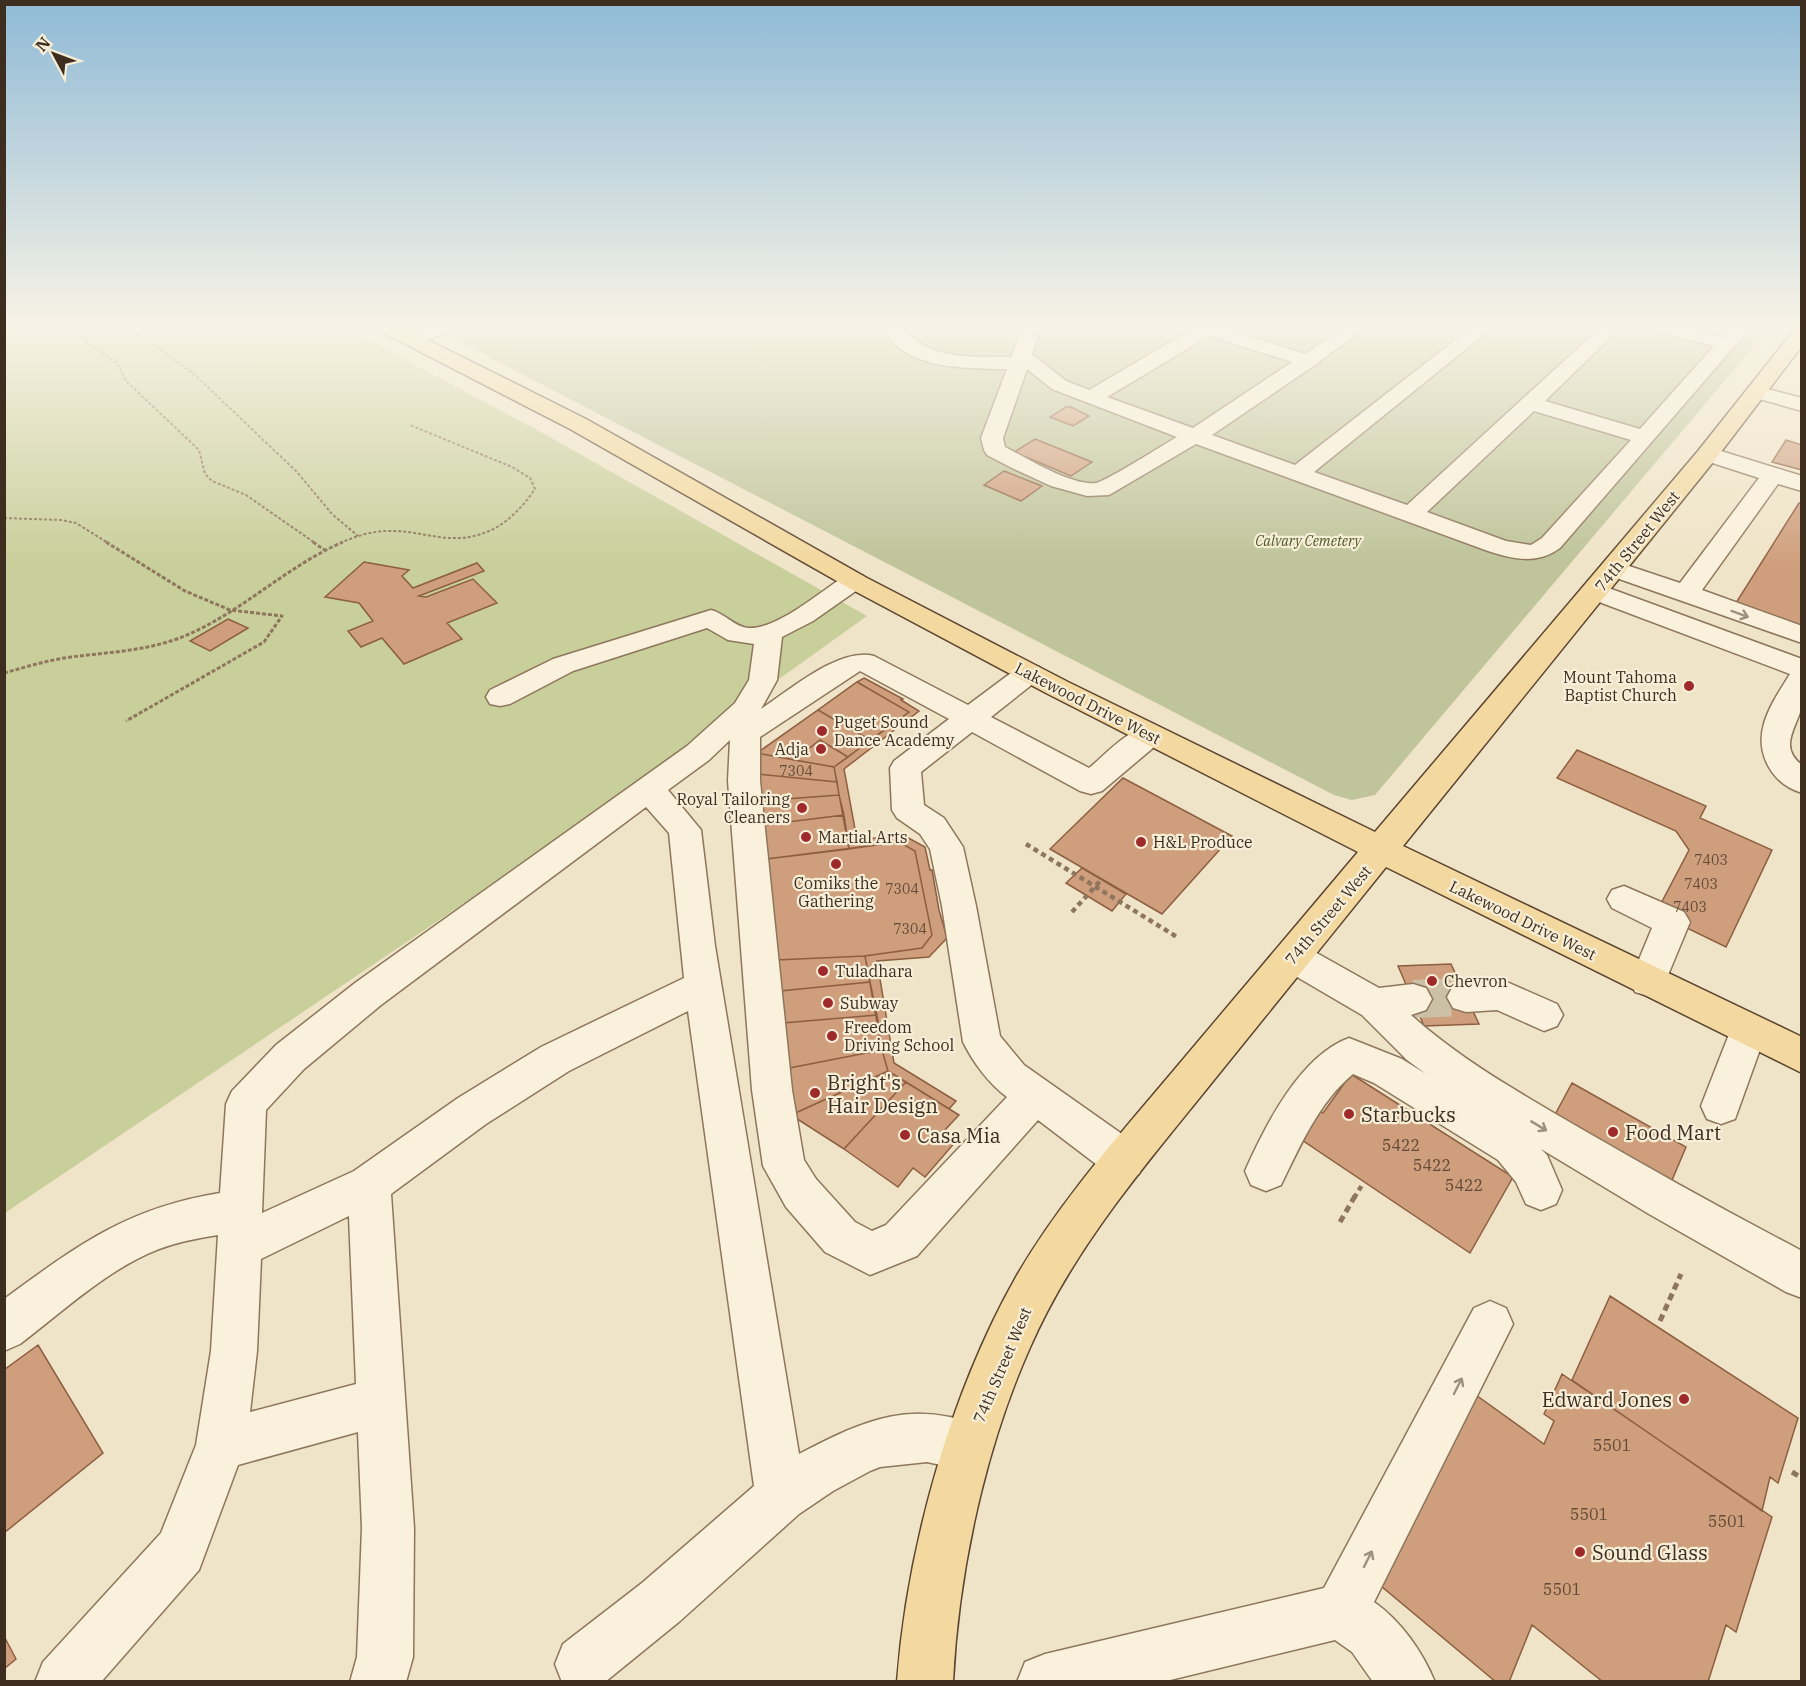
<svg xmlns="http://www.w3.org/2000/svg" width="1806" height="1686" viewBox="0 0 1806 1686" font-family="'IBM Plex Serif',serif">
  <rect width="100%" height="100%" fill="#f0e4c8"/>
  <path fill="#c9cf9b" d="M 5,327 L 344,327 L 539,431 L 867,616 L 506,875 L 5,1213 Z"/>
  <path fill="#bfc49a" d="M 476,327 L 1770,327 L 1375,795 L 1352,800 L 1334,795 L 452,338 Z"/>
  <path fill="#cf9f7d" stroke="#8d5f41" stroke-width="1.5" d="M 1066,407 L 1071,407 L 1089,416 L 1073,426 L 1050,417 Z
    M 1035,439 L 1092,462 L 1071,476 L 1014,452 Z
    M 1786,440 L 1802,445 L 1802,470 L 1772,462 Z
    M 1004,471 L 1042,486 L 1021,501 L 984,485 Z
    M 1799,503 L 1802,504 L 1802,630 L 1734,606 Z
    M 364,562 L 409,570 L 402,576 L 413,588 L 477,563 L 484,571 L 419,596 L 426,597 L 473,579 L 497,603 L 447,623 L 462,639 L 404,664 L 382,638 L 361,647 L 348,631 L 373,621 L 359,603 L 325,597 Z
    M 228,619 L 248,628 L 210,651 L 190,641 Z
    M 864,678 L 903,699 L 901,700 L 919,711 L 844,769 L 857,840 L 903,835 L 925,847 L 930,870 L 932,870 L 939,910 L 947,938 L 929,957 L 877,961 L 894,1063 L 956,1101 L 949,1109 L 888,1071 L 882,1050 L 865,956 L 922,948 L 932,935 L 915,851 L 899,842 L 849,849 L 834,767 L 909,712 L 857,682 Z
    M 857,682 L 909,712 L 870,740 L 818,710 Z
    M 818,710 L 870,740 L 848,757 L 820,740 L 794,760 L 757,753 Z
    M 820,740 L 848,757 L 834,767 L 794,760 Z
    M 1577,750 L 1706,806 L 1700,818 L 1772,850 L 1726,947 L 1656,913 L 1689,850 L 1676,831 L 1557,778 Z
    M 757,753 L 834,767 L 837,782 L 758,774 Z
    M 758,774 L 837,782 L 839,795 L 760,801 Z
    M 1123,778 L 1232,836 L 1162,914 L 1050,849 Z
    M 839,795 L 844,815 L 763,825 L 760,801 Z
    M 844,815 L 849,849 L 767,859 L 763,825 Z
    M 899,842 L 915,851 L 932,935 L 922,948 L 865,956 L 776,960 L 767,859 Z
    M 1082,868 L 1126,894 L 1112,911 L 1066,883 Z
    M 865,956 L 870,982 L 780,991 L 776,960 Z
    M 1451,964 L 1479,1024 L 1424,1026 L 1398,966 Z
    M 870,982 L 877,1015 L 783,1023 L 780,991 Z
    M 877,1015 L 882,1050 L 789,1068 L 783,1023 Z
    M 882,1050 L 888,1071 L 791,1115 L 789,1068 Z
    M 888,1071 L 906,1082 L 844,1149 L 791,1115 Z
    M 1351,1074 L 1513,1177 L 1470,1253 L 1296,1136 L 1316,1108 L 1323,1113 Z
    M 906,1082 L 959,1115 L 945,1130 L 958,1139 L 925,1177 L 913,1168 L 898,1187 L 844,1149 Z
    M 1572,1083 L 1686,1147 L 1667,1192 L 1550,1124 Z
    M 1610,1296 L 1798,1418 L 1778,1483 L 1770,1477 L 1762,1511 L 1572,1380 Z
    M 38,1345 L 103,1453 L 4,1533 L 4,1370 Z
    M 1562,1374 L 1772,1517 L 1736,1632 L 1726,1625 L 1708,1682 L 1603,1682 L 1532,1625 L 1509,1682 L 1496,1682 L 1381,1586 L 1476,1395 L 1544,1444 L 1554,1421 L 1544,1414 Z
    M 4,1636 L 16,1659 L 4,1669 Z"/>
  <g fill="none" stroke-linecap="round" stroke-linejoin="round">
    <path stroke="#ccc0a6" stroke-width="38" stroke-dasharray="38 19" stroke-linecap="butt" d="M 1413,999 L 1466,997"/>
    <defs>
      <path id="minor" d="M 428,327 L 456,327 L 454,331 L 412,345 L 405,343 L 402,339 L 405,335 Z
        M 884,327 L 903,327 C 925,359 969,357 1005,357 L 1011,357 L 1023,327 L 1041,327 L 1032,354 L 1066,381 L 1089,390 L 1196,327 L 1220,327 L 1305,354 L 1344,327 L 1366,327 L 1315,365 L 1212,435 L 1295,465 L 1472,327 L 1493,327 L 1314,472 L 1407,505 L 1601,327 L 1621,327 L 1545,401 L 1640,429 L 1714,346 L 1656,331 L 1654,327 L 1685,327 L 1723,337 L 1732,327 L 1751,327 L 1560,548 C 1537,565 1513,559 1488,551 L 1196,444 L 1109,495 L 1087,496 L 1051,486 L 1012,468 L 987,455 L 984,450 L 981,438 L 1007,369 C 975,369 922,369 897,346 C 892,341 888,333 884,327 ZM 1209,336 L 1292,362 L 1193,428 L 1107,397 ZM 1027,369 L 1052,389 L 1177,437 C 1163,445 1107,481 1096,483 C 1071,486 1027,458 1005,447 L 1003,438 ZM 1534,411 L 1631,440 L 1542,538 L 1531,545 L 1506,541 L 1427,512 Z
        M 1756,386 L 1802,398 L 1802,411 L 1749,396 L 1746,392 L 1749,388 Z
        M 1708,447 L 1802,476 L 1802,491 L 1778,484 L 1702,590 L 1802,626 L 1802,643 L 1605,574 L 1601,569 L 1605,564 L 1614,561 L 1680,583 L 1759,478 L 1700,459 L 1697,454 L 1700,449 Z
        M 854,573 L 863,576 L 867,581 L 863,586 L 813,621 L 782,637 L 777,680 L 761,709 C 790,690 839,647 874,656 L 968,705 L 1019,667 L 1029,664 L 1039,667 L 1043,673 L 1039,679 L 991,717 L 1089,768 C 1108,753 1133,721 1160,728 L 1164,735 L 1160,742 L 1102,791 L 1091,794 L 1080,791 L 972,732 L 921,772 L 924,805 L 944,818 L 963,847 L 976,906 L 1000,1036 L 1024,1065 L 1139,1146 L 1145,1160 L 1139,1174 L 1124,1179 L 1109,1174 L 1038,1120 L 917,1256 L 870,1275 L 825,1252 L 786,1207 L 763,1166 L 752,1090 L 728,781 L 730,740 L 709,760 L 668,790 L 701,830 L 715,946 L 799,1454 C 866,1419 912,1398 986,1428 L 993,1446 L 986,1464 L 968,1471 L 927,1462 L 880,1467 L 870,1471 L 833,1491 L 799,1514 L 680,1621 L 605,1682 L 562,1682 L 555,1664 L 563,1644 L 642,1583 L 754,1486 L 688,1011 L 569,1071 L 486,1124 L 391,1194 L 414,1528 L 413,1657 L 406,1682 L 350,1682 L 357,1657 L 362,1528 L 358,1432 L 238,1465 L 199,1570 L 101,1682 L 35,1682 L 43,1662 L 161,1533 L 196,1445 L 211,1351 L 218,1235 C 198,1238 178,1242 159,1249 C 109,1268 62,1312 20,1344 L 4,1351 L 4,1299 C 78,1245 127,1208 220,1193 L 226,1104 L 232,1091 L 276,1045 L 355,983 L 687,746 L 735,703 L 749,680 L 754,644 L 728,640 L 707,628 L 573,671 L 510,704 L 500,706 L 490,704 L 486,697 L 490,690 L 553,659 L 711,610 C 724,613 735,627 748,628 C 777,630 821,591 845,576 ZM 860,671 L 949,719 L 894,761 L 890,768 L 892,810 L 897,818 L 920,834 L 930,849 L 942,906 L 963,1042 C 973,1062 989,1084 1007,1097 L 886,1225 L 872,1231 L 855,1222 L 816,1179 L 804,1160 L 792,1090 L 760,781 L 760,737 ZM 646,807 L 669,833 L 684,978 L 541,1047 L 458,1098 L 354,1171 L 262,1213 L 266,1110 L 304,1069 L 381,1005 ZM 349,1216 L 356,1384 L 250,1412 L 257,1351 L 261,1259 Z
        M 1595,583 L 1802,659 C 1802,673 1803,688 1802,703 C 1800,725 1776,745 1802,765 L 1802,793 C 1789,789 1779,782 1772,772 C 1748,737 1770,706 1790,674 L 1586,597 L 1582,591 L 1586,585 Z
        M 1624,886 L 1684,912 L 1690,922 L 1661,992 L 1648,996 L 1635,992 L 1630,981 L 1652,928 L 1612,908 L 1607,899 L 1612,890 Z
        M 1293,943 L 1306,947 L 1379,988 L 1413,984 L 1426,988 L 1432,999 L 1426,1010 L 1411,1015 C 1461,1060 1520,1093 1578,1127 C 1652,1170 1726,1211 1802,1251 L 1802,1298 L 1786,1292 L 1649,1214 L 1541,1149 L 1547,1155 L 1562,1190 L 1556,1204 L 1541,1210 L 1526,1204 L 1516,1182 L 1498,1160 L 1374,1083 L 1353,1074 C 1319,1102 1300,1146 1281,1185 L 1266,1191 L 1251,1185 L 1245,1171 C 1265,1126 1300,1056 1349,1038 L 1402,1059 L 1426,1074 L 1407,1060 L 1362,1015 L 1280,967 L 1275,957 L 1280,947 Z
        M 1500,979 L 1557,1004 L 1563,1015 L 1557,1026 L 1544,1031 L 1497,1010 L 1466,1012 L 1453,1008 L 1447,997 L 1453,986 L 1466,982 Z
        M 1748,1014 L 1761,1019 L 1767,1030 L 1735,1119 L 1721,1124 L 1707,1119 L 1701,1106 L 1735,1019 Z
        M 1490,1301 L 1506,1308 L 1513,1324 L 1374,1602 C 1401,1621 1422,1651 1435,1682 L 1373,1682 L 1352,1652 L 1335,1640 L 1162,1682 L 1017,1682 L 1025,1662 L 1045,1654 L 1324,1588 L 1474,1308 Z"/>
      <path id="major" d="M 378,327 L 402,327 L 586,419 L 867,578 L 1068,682 L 1375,832 L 1698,451 L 1795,329 L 1802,327 L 1802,346 L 1714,461 L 1403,846 L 1802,1037 L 1802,1073 L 1386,867 C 1325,943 1263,1019 1201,1096 C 1146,1164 1088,1233 1047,1312 C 991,1420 959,1560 953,1682 L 897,1682 C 907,1548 950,1394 1016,1277 C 1058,1204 1115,1140 1169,1076 C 1232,1001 1295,927 1358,852 L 1048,694 L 849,588 L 570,429 L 380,331 Z"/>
    </defs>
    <use href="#minor" stroke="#8d765c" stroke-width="3"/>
    <use href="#major" stroke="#5b4430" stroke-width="3"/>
    <path stroke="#8d765c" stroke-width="2" stroke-dasharray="3 2" stroke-linecap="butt" d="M 80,327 L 87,343 L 117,363 L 126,381 L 199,450 L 205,474 L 212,481 L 246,495 L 315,543
      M 122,327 L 145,338 L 195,375 L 297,472 L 332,514 L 358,536
      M 4,518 L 61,520 L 76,523 L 108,543
      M 340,543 C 356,536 375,530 393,531 C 409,531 424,535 439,537 C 483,543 511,524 535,489 L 530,478 L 512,467 L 410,425"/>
    <path stroke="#8d765c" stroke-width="3" stroke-dasharray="4 2" stroke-linecap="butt" d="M 106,542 L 185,591 L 230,610 L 282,616 L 264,642 L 126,721
      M 313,542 L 326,551
      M 4,673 C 26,667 48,660 71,657 C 109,652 150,651 187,635 C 243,611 287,566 343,542"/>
    <path stroke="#8d765c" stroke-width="4.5" stroke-dasharray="5 4" stroke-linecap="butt" d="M 1026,844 L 1177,937
      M 1072,912 L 1102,879
      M 1354,1198 L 1362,1185"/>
    <path stroke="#8d765c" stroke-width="5" stroke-dasharray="7 4.5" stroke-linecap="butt" d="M 1340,1222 L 1355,1196
      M 1660,1321 L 1681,1274
      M 1792,1472 L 1802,1478"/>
    <use href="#minor" fill="#faf1dc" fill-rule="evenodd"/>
    <use href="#major" fill="#f3d9a0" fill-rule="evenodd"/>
  </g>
  <defs><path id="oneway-shaft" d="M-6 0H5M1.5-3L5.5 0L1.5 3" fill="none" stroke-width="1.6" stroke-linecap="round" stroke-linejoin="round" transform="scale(1.5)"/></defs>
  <g stroke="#9c907e">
    <use href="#oneway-shaft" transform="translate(1740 614) rotate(20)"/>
    <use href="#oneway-shaft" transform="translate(1539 1126) rotate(31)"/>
    <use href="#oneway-shaft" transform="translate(1458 1386) rotate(-63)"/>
    <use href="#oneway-shaft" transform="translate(1368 1559) rotate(-63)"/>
  </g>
  <linearGradient id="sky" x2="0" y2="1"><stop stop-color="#8fbad6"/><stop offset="0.58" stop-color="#f8f3e6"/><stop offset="1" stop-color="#f8f3e6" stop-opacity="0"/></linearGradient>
  <rect width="1806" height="563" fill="url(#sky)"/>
  <g fill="#9e2a2b" stroke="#f7eed8" stroke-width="2">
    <circle cx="1689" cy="686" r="6"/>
    <circle cx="822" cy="731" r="6"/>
    <circle cx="821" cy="749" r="6"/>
    <circle cx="802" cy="808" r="6"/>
    <circle cx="806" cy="837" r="6"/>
    <circle cx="1141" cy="842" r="6"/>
    <circle cx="836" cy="864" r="6"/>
    <circle cx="823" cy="971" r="6"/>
    <circle cx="1432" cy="981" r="6"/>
    <circle cx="828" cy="1003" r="6"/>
    <circle cx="832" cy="1036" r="6"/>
    <circle cx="815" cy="1093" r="6"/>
    <circle cx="1349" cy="1114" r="6"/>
    <circle cx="1613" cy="1132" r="6"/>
    <circle cx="905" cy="1135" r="6"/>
    <circle cx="1684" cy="1399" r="6"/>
    <circle cx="1580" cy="1552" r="6"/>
  </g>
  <g text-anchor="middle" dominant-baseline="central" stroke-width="4.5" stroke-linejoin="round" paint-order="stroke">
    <g font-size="14" font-style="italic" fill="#4d5a26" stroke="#f7eed8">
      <text x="1308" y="541">Calvary Cemetery</text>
    </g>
    <g font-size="14" fill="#624a37">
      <text x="796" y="771">7304</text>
      <text x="1711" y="860">7403</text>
      <text x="1701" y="884">7403</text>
      <text x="902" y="889">7304</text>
      <text x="1690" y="907">7403</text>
      <text x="910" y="929">7304</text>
    </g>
    <g font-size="16" fill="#3d2e20" stroke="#f7eed8">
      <text transform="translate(1637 541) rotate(-51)">74th Street West</text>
      <text transform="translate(1088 703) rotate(27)">Lakewood Drive West</text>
      <text transform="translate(1328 915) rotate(-50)">74th Street West</text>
      <text transform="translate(1523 920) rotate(26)">Lakewood Drive West</text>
      <text transform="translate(1002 1365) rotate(-67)">74th Street West</text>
    </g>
    <g font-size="16" fill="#3d2e20" stroke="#f7eed8" text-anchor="start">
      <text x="1677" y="677" text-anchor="end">Mount Tahoma<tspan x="1677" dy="18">Baptist Church</tspan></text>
      <text x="834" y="722">Puget Sound<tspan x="834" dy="18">Dance Academy</tspan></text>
      <text x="809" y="749" text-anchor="end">Adja</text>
      <text x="790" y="799" text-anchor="end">Royal Tailoring<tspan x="790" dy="18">Cleaners</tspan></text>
      <text x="818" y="837">Martial Arts</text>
      <text x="1153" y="842">H&amp;L Produce</text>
      <text x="836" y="883" text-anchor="middle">Comiks the<tspan x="836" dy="18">Gathering</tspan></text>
      <text x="835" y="971">Tuladhara</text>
      <text x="1444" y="981">Chevron</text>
      <text x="840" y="1003">Subway</text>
      <text x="844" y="1027">Freedom<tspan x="844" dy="18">Driving School</tspan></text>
    </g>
    <g font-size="16" fill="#624a37">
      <text x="1401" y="1145">5422</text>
      <text x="1432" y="1165">5422</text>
      <text x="1464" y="1185">5422</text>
      <text x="1612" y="1445">5501</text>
      <text x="1589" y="1514">5501</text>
      <text x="1727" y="1521">5501</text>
      <text x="1562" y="1589">5501</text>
    </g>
    <g font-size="20" fill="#3d2e20" stroke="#f7eed8" text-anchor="start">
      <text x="827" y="1082">Bright's<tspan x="827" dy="23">Hair Design</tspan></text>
      <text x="1361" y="1114">Starbucks</text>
      <text x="1625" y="1132">Food Mart</text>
      <text x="917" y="1135">Casa Mia</text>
      <text x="1672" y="1399" text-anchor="end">Edward Jones</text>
      <text x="1592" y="1552">Sound Glass</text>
    </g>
  </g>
  <rect width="1806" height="1686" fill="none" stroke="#3d2e20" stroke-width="12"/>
  <g transform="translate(54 54) rotate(311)" stroke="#f7eed8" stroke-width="4.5" paint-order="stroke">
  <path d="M0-4.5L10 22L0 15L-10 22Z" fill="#3d2e20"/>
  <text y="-9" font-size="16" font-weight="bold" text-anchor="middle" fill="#3d2e20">N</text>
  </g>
</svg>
